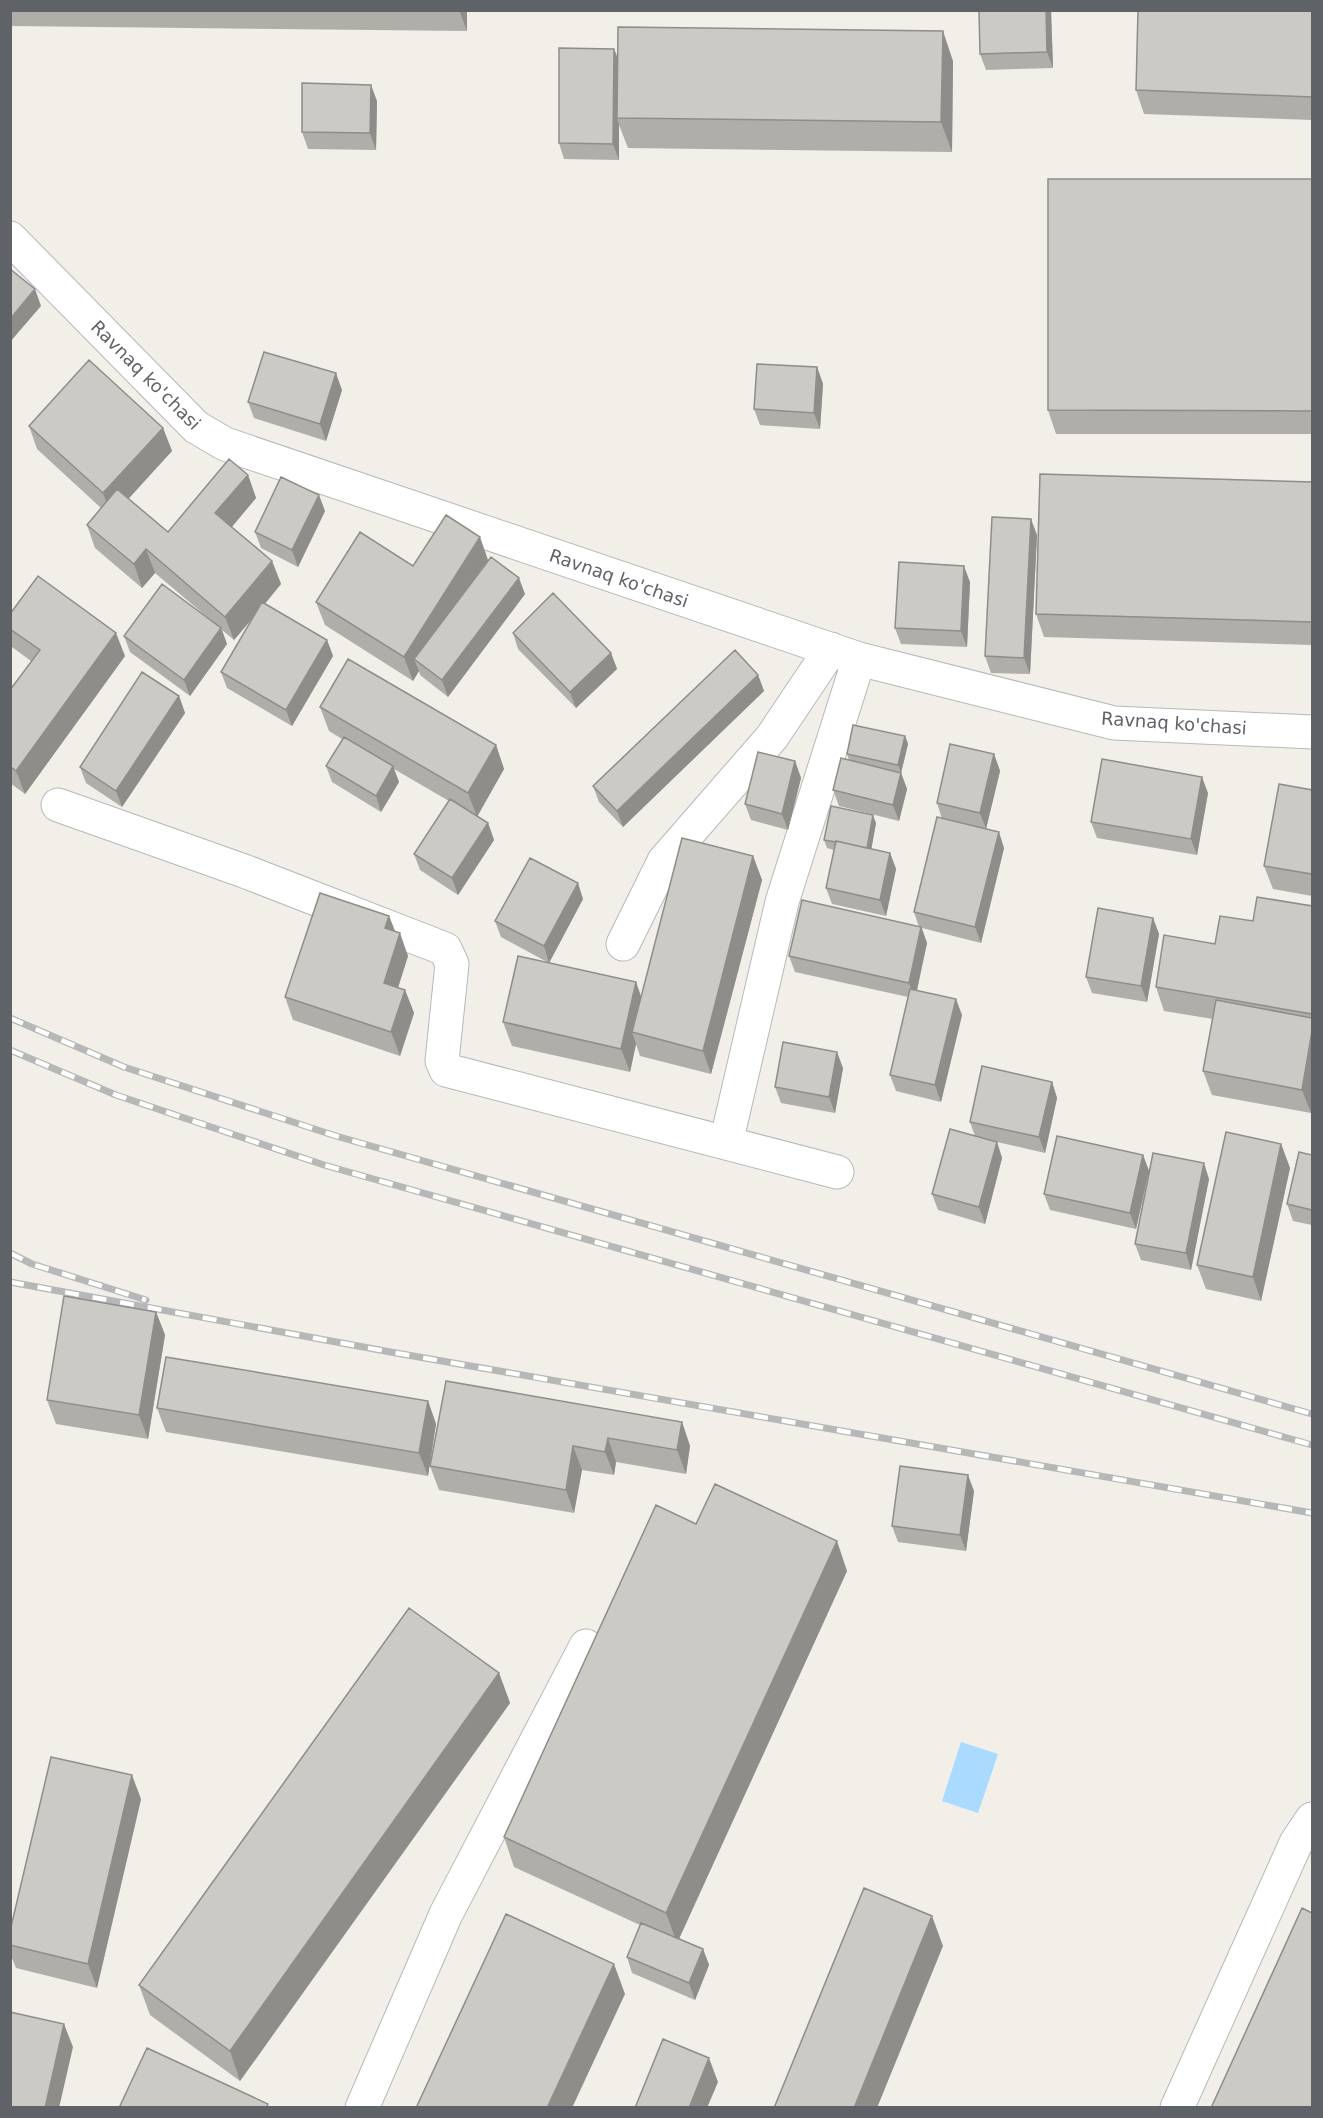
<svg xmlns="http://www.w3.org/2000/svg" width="1323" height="2118" viewBox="0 0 1323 2118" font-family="'DejaVu Sans',sans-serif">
  <rect width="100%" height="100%" fill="#f1efe8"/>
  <path fill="#aadaff" d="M 961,1742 L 998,1754 L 978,1813 L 942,1801 Z"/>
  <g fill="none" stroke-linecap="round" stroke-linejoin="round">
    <defs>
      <path id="minor" d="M 10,238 L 196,427 L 225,444 L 859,659 L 1114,723 L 1312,732
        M 58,805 L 244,871 L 445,949 L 452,964 L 442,1061 L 446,1070 L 837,1172
        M 623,944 L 664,861 L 772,737 L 831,649
        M 726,1143 L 782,902 L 859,659
        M 362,2108 L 446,1914 L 586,1646
        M 1177,2108 L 1296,1843 L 1312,1819"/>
    </defs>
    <use href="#minor" stroke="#b5b8bc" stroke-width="35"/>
    <use href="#minor" stroke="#fff" stroke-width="33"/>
    <defs>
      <path id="rail" d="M 10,1018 L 124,1067 L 336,1136 L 1312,1414
        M 10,1050 L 116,1095 L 324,1165 L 1312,1445
        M 10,1253 L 32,1264 L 146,1300
        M 10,1282 L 396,1353 L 1312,1513"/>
    </defs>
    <use href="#rail" stroke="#b6b7b8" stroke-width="7"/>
    <use href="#rail" stroke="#fff" stroke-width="4.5" stroke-dasharray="14" stroke-linecap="butt"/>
  </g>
  <path fill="#afaea9" d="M 10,10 L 467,10 L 467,31 L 10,26 Z
    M 1051,10 L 1053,68 L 986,70 L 980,54 Z
    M 1312,10 L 1312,120 L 1144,114 L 1136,90 Z
    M 614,49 L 618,58 L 953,61 L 952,152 L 628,148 L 619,125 L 619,160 L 564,159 L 559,143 Z
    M 377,101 L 376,150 L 308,149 L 302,132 Z
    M 1312,179 L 1312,434 L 1056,434 L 1048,410 Z
    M 817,367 L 823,384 L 820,429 L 760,425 L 754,409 Z
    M 342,390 L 326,441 L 254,418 L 248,402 Z
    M 29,426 L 163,428 L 172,451 L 128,498 L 168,532 L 248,475 L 256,498 L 232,527 L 272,561 L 281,584 L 265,604 L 327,640 L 333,656 L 292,726 L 227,688 L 221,672 L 252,619 L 234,640 L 222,630 L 227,644 L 190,696 L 130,652 L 124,636 L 213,622 L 155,573 L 142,588 L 95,548 L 87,525 L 101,508 L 37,449 Z
    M 1312,482 L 1312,645 L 1044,637 L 1036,614 Z
    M 325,511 L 298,567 L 261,548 L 255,532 Z
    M 1037,535 L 1030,674 L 991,673 L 985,656 Z
    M 488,560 L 525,594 L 448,697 L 420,675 L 419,671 L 413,681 L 325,625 L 316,602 L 413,566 Z
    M 970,582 L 967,647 L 901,644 L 895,628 Z
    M 10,614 L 125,656 L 25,794 L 10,783 L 10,690 L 31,661 L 12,647 L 10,643 Z
    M 513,633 L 611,653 L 617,669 L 576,708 L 518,649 Z
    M 758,675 L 764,691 L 623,827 L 599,802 L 593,786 Z
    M 179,696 L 185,713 L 122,807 L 86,783 L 80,767 Z
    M 320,707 L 496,745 L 504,769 L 477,816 L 488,823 L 494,840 L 458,895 L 420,870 L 414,854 L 449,801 L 394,769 L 399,782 L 381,812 L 332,782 L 326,766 L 342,739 L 329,731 Z
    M 905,736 L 908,744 L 901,773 L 907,789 L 899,821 L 839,806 L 833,790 L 849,760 L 847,754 Z
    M 994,754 L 1000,771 L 986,829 L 1004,848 L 981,943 L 922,928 L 927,943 L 917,990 L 962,1015 L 941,1102 L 896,1091 L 890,1075 L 908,997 L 795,972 L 789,956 L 919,927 L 914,912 L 942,819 L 937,803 Z
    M 795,761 L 801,778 L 788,830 L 751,820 L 745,804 Z
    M 1312,790 L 1312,896 L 1273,889 L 1264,866 Z
    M 1208,793 L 1197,855 L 1097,838 L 1091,822 Z
    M 876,823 L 871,849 L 890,853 L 896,869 L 886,916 L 832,904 L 826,888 L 834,850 L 827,848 L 824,840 Z
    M 753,856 L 762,880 L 711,1074 L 640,1056 L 636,1044 L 630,1072 L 512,1046 L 503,1022 L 636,982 L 641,996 Z
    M 583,899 L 549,963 L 501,937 L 495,921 Z
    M 1312,906 L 1312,1103 L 1311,1113 L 1212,1095 L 1203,1071 L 1213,1019 L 1164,1011 L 1156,987 L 1215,944 L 1253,921 Z
    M 389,916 L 395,931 L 408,956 L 398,988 L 405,990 L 414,1013 L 400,1056 L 293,1020 L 285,997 Z
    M 1153,918 L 1159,934 L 1147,1002 L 1092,993 L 1086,977 Z
    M 843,1068 L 835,1113 L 781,1103 L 775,1087 Z
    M 1052,1082 L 1057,1098 L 1045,1153 L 997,1142 L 1002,1158 L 985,1224 L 938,1210 L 932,1194 L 975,1136 L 970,1122 Z
    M 1281,1144 L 1290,1168 L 1261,1301 L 1206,1289 L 1197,1265 Z
    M 1143,1155 L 1149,1171 L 1136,1229 L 1050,1210 L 1044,1194 Z
    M 1312,1155 L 1312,1225 L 1293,1221 L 1287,1204 Z
    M 1209,1179 L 1191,1270 L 1141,1260 L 1135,1244 Z
    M 156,1312 L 165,1335 L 148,1439 L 56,1424 L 47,1400 Z
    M 428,1401 L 436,1424 L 428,1476 L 166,1432 L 157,1408 Z
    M 682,1422 L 690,1446 L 686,1474 L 616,1462 L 614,1475 L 582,1470 L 574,1513 L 439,1490 L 430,1466 Z
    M 974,1491 L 966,1551 L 898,1542 L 892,1526 Z
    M 696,1524 L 847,1571 L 679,1939 L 703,1949 L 709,1965 L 695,2000 L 632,1973 L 627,1957 L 640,1925 L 514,1867 L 504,1837 Z
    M 499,1673 L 510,1703 L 240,2081 L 150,2015 L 139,1985 Z
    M 141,1799 L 97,1988 L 16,1968 L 10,1953 L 10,1931 Z"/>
  <path fill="#8f8d8a" d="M 459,10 L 467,10 L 467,31 Z
    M 1046,10 L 1051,10 L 1053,68 L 1047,52 Z
    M 943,31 L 953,61 L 952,152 L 941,122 Z
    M 614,49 L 620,65 L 617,118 L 619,125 L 619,160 L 613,144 Z
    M 371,85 L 377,101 L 376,150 L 370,133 Z
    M 35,289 L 41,306 L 10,342 L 10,319 Z
    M 817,367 L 823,384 L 820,429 L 814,413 Z
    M 336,373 L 342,390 L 326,441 L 320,424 Z
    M 163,428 L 172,451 L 112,517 L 103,493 Z
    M 248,475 L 256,498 L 224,536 L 215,513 Z
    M 319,495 L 325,511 L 298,567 L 292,550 Z
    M 1031,519 L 1037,535 L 1030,674 L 1024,658 Z
    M 480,537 L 488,560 L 414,659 L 419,671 L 413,681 L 404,657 Z
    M 146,549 L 155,573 L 142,588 L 134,564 Z
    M 272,561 L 281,584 L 234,640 L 225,617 Z
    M 964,566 L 970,582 L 967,647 L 961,631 Z
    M 519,578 L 525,594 L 448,697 L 442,680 Z
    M 221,628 L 227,644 L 190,696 L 184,680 Z
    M 116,633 L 125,656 L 25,794 L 16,771 Z
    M 327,640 L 333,656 L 292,726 L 286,710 Z
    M 611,653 L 617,669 L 576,708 L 570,692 Z
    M 758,675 L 764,691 L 623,827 L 617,811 Z
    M 179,696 L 185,713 L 122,807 L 116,791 Z
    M 905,736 L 908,744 L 901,773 L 907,789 L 899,821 L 893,805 L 901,773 L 898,765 Z
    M 496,745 L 504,769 L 477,817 L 468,793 Z
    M 994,754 L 1000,771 L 986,829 L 980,813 Z
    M 795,761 L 801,778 L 788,830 L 782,814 Z
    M 393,766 L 399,782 L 381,812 L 376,796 Z
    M 1202,777 L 1208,793 L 1197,855 L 1191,839 Z
    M 873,815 L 876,823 L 870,857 L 867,849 Z
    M 488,823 L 494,840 L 458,895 L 452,878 Z
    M 999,832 L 1004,848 L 981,943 L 975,927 Z
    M 890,853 L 896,869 L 886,916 L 880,900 Z
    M 753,856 L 762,880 L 711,1074 L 703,1051 Z
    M 578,883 L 583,899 L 549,963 L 544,946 Z
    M 389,916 L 398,939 L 400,933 L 408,956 L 392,1006 L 384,983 L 385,928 Z
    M 1153,918 L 1159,934 L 1147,1002 L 1141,986 Z
    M 921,927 L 927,943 L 915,999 L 909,983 Z
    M 636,982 L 644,1006 L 632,1032 L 636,1044 L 630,1072 L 621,1049 Z
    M 405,990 L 414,1013 L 400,1056 L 391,1032 Z
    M 956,999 L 962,1015 L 941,1102 L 935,1085 Z
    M 1312,1031 L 1312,1103 L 1311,1113 L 1302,1090 Z
    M 837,1052 L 843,1068 L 835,1113 L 829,1097 Z
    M 1052,1082 L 1057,1098 L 1045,1153 L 1039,1137 Z
    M 997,1142 L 1002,1158 L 985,1224 L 979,1207 Z
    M 1281,1144 L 1290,1168 L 1261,1301 L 1253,1277 Z
    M 1143,1155 L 1149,1171 L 1136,1229 L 1130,1213 Z
    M 1204,1163 L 1209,1179 L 1191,1270 L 1186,1253 Z
    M 156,1312 L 165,1335 L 148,1439 L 139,1415 Z
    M 428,1401 L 436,1424 L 428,1476 L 419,1453 Z
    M 682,1422 L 690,1446 L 686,1474 L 677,1450 Z
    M 608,1438 L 616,1462 L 614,1475 L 605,1452 Z
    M 573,1446 L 582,1470 L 574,1513 L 566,1490 Z
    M 968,1475 L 974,1491 L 966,1551 L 960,1535 Z
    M 837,1541 L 847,1571 L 677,1943 L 666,1913 Z
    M 499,1673 L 510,1703 L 240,2081 L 230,2051 Z
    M 132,1775 L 141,1799 L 97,1988 L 88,1964 Z
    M 932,1916 L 943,1946 L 877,2108 L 854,2108 Z
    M 703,1949 L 709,1965 L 695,2000 L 689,1983 Z
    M 614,1964 L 625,1994 L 572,2108 L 547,2108 Z
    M 64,2024 L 73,2047 L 59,2108 L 45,2108 Z
    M 709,2058 L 718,2082 L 707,2108 L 689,2108 Z"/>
  <path fill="#cccac5" stroke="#8f8d8a" stroke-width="1.5" d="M 979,10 L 1046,10 L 1047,52 L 980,54 Z
    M 1138,10 L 1312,10 L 1312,97 L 1136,90 Z
    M 618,27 L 943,31 L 941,122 L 617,118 Z
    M 559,48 L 614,49 L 613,144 L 559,143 Z
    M 302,83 L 371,85 L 370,133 L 302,132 Z
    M 1048,179 L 1312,179 L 1312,411 L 1048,410 Z
    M 10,269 L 35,289 L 10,319 Z
    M 264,352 L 336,373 L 320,424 L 248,402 Z
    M 89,360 L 163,428 L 103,493 L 29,426 Z
    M 757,364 L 817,367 L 814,413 L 754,409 Z
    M 229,459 L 248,475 L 215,513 L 272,561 L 225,617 L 146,549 L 134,564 L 87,525 L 117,489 L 168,532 Z
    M 1040,474 L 1312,482 L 1312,622 L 1036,614 Z
    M 281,477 L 319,495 L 292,550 L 255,532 Z
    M 446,515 L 480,537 L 404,657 L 316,602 L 360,532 L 413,566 Z
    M 992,517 L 1031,519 L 1024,658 L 985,656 Z
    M 491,557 L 519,578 L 442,680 L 414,659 Z
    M 899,562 L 964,566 L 961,631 L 895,628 Z
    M 38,576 L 116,633 L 16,771 L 10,766 L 10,690 L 40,650 L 10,629 L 10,614 Z
    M 162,584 L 221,628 L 184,680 L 124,636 Z
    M 553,593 L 611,653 L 570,692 L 513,633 Z
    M 262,602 L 327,640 L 286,710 L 221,672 Z
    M 735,650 L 758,675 L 617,811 L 593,786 Z
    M 348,659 L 496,745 L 468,793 L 320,707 Z
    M 142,672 L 179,696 L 116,791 L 80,767 Z
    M 853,725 L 905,736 L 898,765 L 847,754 Z
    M 344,737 L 393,766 L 376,796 L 326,766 Z
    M 950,744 L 994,754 L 980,813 L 937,803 Z
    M 758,752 L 795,761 L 782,814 L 745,804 Z
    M 841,758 L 901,773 L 893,805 L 833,790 Z
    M 1102,759 L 1202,777 L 1191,839 L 1091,822 Z
    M 1279,784 L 1312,790 L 1312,874 L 1264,866 Z
    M 450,799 L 488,823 L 452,878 L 414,854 Z
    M 831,806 L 873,815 L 867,848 L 836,841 L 836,842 L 824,840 Z
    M 937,817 L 999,832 L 975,927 L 914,912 Z
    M 682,838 L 753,856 L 703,1051 L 632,1032 Z
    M 836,841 L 890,853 L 880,900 L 826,888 Z
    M 530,858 L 578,883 L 544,946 L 495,921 Z
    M 320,893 L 389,916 L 385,928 L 400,933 L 384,983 L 405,990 L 391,1032 L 285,997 Z
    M 1257,897 L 1312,906 L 1312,1014 L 1156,987 L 1164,935 L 1215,944 L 1220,916 L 1253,921 Z
    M 802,900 L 921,927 L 909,983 L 789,956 Z
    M 1098,908 L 1153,918 L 1141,986 L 1086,977 Z
    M 518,956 L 636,982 L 621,1049 L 503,1022 Z
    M 910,989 L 956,999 L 935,1085 L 890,1075 Z
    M 1216,1000 L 1312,1018 L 1312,1031 L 1302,1090 L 1203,1071 Z
    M 783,1042 L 837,1052 L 829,1097 L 775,1087 Z
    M 982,1066 L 1052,1082 L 1039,1137 L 970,1122 Z
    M 950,1129 L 997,1142 L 979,1207 L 932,1194 Z
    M 1226,1132 L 1281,1144 L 1253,1277 L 1197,1265 Z
    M 1057,1136 L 1143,1155 L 1130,1213 L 1044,1194 Z
    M 1299,1152 L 1312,1155 L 1312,1210 L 1287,1204 Z
    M 1153,1153 L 1204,1163 L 1186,1253 L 1135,1244 Z
    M 64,1296 L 156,1312 L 139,1415 L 47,1400 Z
    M 166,1357 L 428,1401 L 419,1453 L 157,1408 Z
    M 446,1381 L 682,1422 L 677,1450 L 608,1438 L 605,1452 L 573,1446 L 566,1490 L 430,1466 Z
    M 900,1466 L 968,1475 L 960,1535 L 892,1526 Z
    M 715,1484 L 837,1541 L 666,1913 L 504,1837 L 656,1505 L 696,1524 Z
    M 409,1608 L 499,1673 L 230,2051 L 139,1985 Z
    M 51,1757 L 132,1775 L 88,1964 L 10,1945 L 10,1931 Z
    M 864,1888 L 932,1916 L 854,2108 L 774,2108 Z
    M 1302,1908 L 1312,1913 L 1312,2108 L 1211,2108 Z
    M 506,1914 L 614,1964 L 547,2108 L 416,2108 Z
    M 641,1923 L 703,1949 L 689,1983 L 627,1957 Z
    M 10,2012 L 64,2024 L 45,2108 L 10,2108 Z
    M 663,2039 L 709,2058 L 689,2108 L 635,2108 Z
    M 147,2048 L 268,2104 L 266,2108 L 119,2108 Z"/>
  <g text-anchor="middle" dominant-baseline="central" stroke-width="6" stroke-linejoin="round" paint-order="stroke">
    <g font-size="18" fill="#5f6368" stroke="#fff">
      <text transform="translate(146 375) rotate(45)">Ravnaq ko'chasi</text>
      <text transform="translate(619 578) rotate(19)">Ravnaq ko'chasi</text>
      <text transform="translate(1174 723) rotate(4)">Ravnaq ko'chasi</text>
    </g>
  </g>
  <rect width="1323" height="2118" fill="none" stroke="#5f6368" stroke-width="24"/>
</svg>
